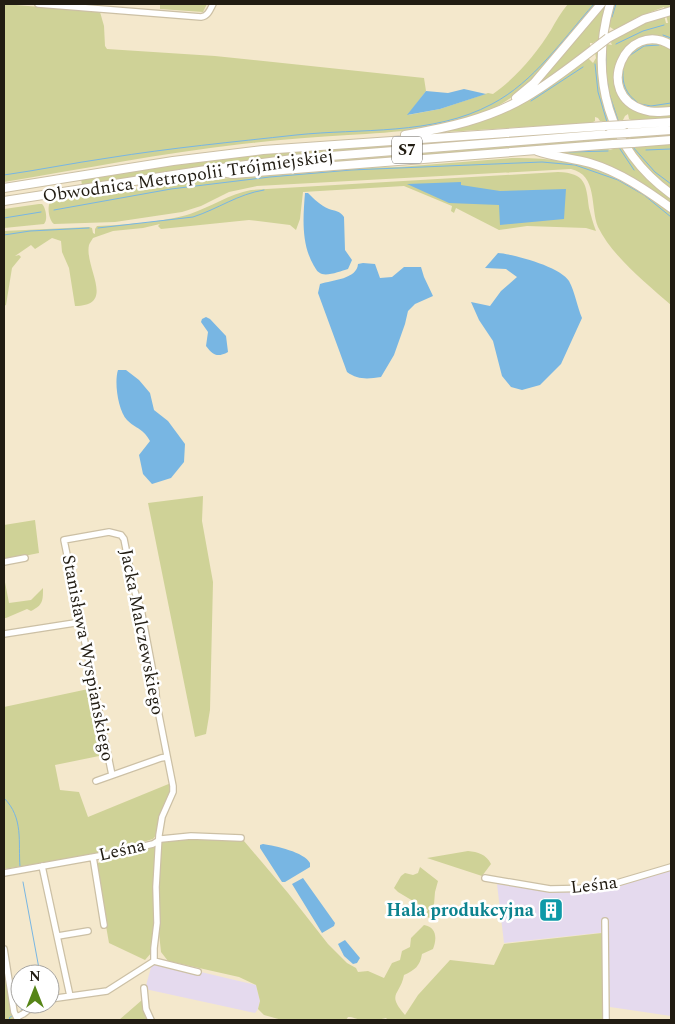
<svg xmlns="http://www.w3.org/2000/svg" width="675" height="1024" viewBox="0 0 675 1024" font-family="Spectral,serif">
  <rect width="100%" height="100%" fill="#f4e8cc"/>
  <path fill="#e5daee" d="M 671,870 L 671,1016 L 610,1007 L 607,932 L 504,943 L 497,884 L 549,891 L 600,892 Z
    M 152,964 L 167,964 L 256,985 L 260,1001 L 258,1009 L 255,1013 L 145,989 Z"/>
  <path fill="#cfd297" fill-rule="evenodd" d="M 4,4 L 100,12 L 104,26 L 105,46 L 107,49 L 215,56 L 424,78 L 426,91 L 408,115 L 440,109 L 488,93 L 493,94 C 516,78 536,54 551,30 C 556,21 561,12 568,4 L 598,4 C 568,40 535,88 492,109 C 447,130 396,132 348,135 C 313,137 277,140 242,144 C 162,153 83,169 4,182 Z
    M 160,4 L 207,4 L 203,12 L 160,9 Z
    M 603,4 L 607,4 C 585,84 604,148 671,198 L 671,205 C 645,185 618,168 586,159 C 574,156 560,155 549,152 L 604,147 L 610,150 L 616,148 L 613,142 L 232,171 L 303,163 L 610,138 L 607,132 L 268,159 L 212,166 L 82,186 L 81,178 L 189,162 L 267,152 L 606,129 L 602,121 L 600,121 L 598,118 L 595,117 L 595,121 L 591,123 L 445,132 C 458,127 472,125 486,120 C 522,105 553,82 585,58 L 589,59 L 593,63 L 596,58 L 595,52 L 596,41 L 593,43 L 590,43 L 590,47 L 546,80 L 530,90 Z
    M 613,4 L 670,4 L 671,8 L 671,41 C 649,31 612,46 615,75 C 615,81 620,88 622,93 C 626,102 630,109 640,112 C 649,115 662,113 671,113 L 671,119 L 633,121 L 629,119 L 628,114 L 625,116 L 623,120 L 619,120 L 633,147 L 671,142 L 671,191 L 644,167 L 622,134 L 607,94 L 604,46 ZM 664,7 L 668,23 L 666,23 L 664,15 L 630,28 L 612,40 L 611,43 L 612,45 L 607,44 L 608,30 L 610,27 L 613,29 L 616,29 L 638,17 Z
    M 649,42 L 671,46 L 671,109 L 655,110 L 638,106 L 623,91 L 619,73 L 630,50 Z
    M 671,132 L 671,139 L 632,141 L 630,137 Z
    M 512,158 C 582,157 615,173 671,212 L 671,305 C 647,284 612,256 598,227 C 590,207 598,175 571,169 L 257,186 L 229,192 L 201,206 L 182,212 L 115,222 L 54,224 C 49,220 47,208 50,202 L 165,184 L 271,174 L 351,168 L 399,167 Z
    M 558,172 C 586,173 586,184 589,208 C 591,216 593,223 596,231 L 586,228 L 527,226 L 499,230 L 456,208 L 454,213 L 451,211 L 452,206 L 404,186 L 303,192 L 300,219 L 296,230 L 290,225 L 249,220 L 161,229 L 158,226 L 160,224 L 143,228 L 113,231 L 93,238 C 92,240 90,242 89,245 C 84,267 117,306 75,306 L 69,268 L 62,252 L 61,241 L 52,238 L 35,249 L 31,245 L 15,256 L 19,255 L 21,257 L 12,268 L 6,305 L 4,306 L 4,313 L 4,231 L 89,227 L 92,228 L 93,233 L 95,234 L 95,229 L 97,226 C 125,225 164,222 190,214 C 211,207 229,194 251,190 Z
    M 39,204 L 42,204 C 46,208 48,220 44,224 L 4,228 L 4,209 Z
    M 203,496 L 202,521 L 213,582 L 210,710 L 206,734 L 195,737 L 148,503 Z
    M 35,520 L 39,553 L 4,560 L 4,525 Z
    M 4,577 L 9,603 L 31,600 L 43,588 C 43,601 43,605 31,611 L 27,609 L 6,618 L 4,618 Z
    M 93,688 L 105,752 L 104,755 L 55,765 L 60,790 L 79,792 L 88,817 L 171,783 L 171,789 L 157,834 L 153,839 L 109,852 L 4,869 L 4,707 Z
    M 201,836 L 244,841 L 288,893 L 328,944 L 347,963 L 356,968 L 358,972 L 368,971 L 384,978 L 392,963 L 400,960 L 402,951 L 410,947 L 411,938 L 424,925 C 437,927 437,939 433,949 L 422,954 C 420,966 415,970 404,975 C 400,996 386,993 405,1015 L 418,995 L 450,960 L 494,965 L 504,944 L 602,933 L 602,1020 L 388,1020 L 386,1018 C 378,1020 368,1022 360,1020 C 356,1019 354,1017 348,1017 L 346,1020 L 282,1020 L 264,1015 L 258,1009 L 260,1001 L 256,985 L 239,977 L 168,961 L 161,952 L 159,933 L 155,933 L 152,952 L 145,960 L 109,943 L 95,864 L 147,846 L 161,844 L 161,839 Z
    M 468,851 C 478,852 486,854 491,864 L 482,876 L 427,858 Z
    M 420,867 L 438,881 L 435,892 L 433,917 L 429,918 L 425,914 L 428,910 L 398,892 L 394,888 L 401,876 L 405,873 L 413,875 L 418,873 Z
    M 4,969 L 15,1020 L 4,1020 Z
    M 142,1000 L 150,1020 L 119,1020 Z"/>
  <path fill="#78b6e3" d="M 464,89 L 486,94 L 440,109 L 407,115 L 426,91 L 448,93 Z
    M 461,182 L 461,185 L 500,191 L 566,189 L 564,219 L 500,225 L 499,205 L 449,203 L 407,184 Z
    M 305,193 L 308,193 C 314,199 320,205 329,209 C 335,211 340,211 344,217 L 345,250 L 352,260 L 348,269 C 341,271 329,276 322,274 C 317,272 316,269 314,266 C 301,244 303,218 305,193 Z
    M 498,253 C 514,254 561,267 569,281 C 575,292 577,306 582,318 L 561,364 L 540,385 L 522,390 L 511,387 L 502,376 L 493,341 L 479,320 L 471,302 L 490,306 L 501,291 L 517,277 L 506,269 L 485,268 Z
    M 363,263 L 375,264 L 380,278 L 392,277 L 404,267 L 421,267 L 424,277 L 433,296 L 415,304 L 408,311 L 405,324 L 394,355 L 381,377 C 368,379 358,380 347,372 L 318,293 L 320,284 C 333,280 357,279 358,264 Z
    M 206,317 L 210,319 L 226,336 L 228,352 C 217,358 213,355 206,346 L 208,332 L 201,322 L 202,319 Z
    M 118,370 L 126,370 L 139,380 L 150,393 L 154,410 L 168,421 L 185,444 L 184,462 L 171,478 L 152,484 L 143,474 L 139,455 L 150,441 C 143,428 136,429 127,420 C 118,410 114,382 118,370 Z
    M 263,844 C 276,846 304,852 310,863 L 310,867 L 285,882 L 282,882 L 260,848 L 260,845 Z
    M 303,878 L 335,923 L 334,926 L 322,933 L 292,884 Z
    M 345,940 L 360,958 L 357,963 L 353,964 L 344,956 L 338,944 Z"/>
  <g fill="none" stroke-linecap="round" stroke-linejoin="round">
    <path stroke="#78b6e3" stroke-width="1" d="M 670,14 L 671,18
      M 612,17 L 616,4
      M 663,35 L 671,38
      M 616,44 L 643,31 L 664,25
      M 629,56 L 644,46 L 659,45
      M 595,64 L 598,92 L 607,122
      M 606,65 L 606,51
      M 623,71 C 622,84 626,94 637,102
      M 607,79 L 609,93 L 619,123
      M 531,101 L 583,67
      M 640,104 L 651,106 L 671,103
      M 618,146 L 634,170
      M 632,146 L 655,172 L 671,184
      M 646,150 L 671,149
      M 569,152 L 608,151
      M 4,175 C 39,170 73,163 108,158 C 170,148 233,142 296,135 C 361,128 432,136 492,104 C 534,82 563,39 594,4
      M 54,210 L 171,189 L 270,177 L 351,170 L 542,162 L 575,165 L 618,180 L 644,195 L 671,217
      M 4,218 L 41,212
      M 98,228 L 193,217 C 218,209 238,194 264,190
      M 4,235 L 30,231 L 89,228
      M 4,798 C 24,818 18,842 20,867
      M 23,882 L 40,974
      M 21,1010 L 30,1004
      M 11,1020 L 9,1018 L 12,1016"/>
    <defs>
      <path id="minor" d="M 38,4 L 201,17 C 208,16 210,10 213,4
        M 4,562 L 25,558
        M 4,634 L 81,622
        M 112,775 L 64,540 L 109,532 L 121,535 L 124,539 L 134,589 L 141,609 L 155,683 L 157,705 L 173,786 L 173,792 L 162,817 L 159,835 L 156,887 L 157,923 L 154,948 L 154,961
        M 96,781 L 161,758 L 167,757
        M 93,857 L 104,925
        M 42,866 L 70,996
        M 4,873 L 110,854 L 153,844 L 161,839 L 191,836 L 241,838
        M 485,878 L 550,889 L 600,888 L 671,867
        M 605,921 L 606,1020
        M 58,936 L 88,931
        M 4,949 L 14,1012 L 18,1020
        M 154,961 L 198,972
        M 144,988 L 146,1009 L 151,1020
        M 50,999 L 107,991 L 154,961
        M 17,1017 L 23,1014 L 36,1004"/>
      <path id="highway" d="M 610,4 C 589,77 608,148 671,194
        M 608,38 L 644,19 L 671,11
        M 671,45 C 626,18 592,95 644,110 C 653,113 662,112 671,111
        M 516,98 L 534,83 L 601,4
        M 624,125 L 671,122
        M 628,133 L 671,130
        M 405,135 C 446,128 489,119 526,97 C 550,83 573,65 595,48
        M 633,143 L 671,140
        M 537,151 C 554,157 573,158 590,163 C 620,172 646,190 671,208
        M 215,171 L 233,174 L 614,144
        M 4,188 L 173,161 L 263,150 L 605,126
        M 4,201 L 206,170 L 293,159 L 609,134"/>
    </defs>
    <use href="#minor" stroke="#ccc0a5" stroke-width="8"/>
    <use href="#highway" stroke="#ccc0a5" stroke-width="10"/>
    <use href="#minor" stroke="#fff" stroke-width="5.5"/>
    <use href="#highway" stroke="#fff" stroke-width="8"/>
    <defs>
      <path id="highway-bridge" d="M 595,48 L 608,38
        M 605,126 L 624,125
        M 609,134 L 628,133
        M 614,144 L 633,143"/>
    </defs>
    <use href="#highway-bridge" stroke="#ccc0a5" stroke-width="10" stroke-linecap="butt"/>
    <use href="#highway-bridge" stroke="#fff" stroke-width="8"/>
  </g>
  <defs>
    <symbol id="building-square" viewBox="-11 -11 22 22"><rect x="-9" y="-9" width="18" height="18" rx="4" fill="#0f9aa8" stroke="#fff"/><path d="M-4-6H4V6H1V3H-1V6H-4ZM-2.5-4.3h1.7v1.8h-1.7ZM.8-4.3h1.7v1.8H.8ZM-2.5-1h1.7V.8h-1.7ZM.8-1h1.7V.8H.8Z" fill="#fff"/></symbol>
  </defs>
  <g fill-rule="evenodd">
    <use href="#building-square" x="537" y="896" width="28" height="28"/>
  </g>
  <g text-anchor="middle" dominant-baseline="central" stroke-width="5" stroke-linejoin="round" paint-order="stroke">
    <rect fill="#fff" stroke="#646059" stroke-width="1" x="392" y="136.5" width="30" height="27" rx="4"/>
    <g font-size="16" font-weight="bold" fill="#211c12">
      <text x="407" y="150">S7</text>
    </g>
    <g font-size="18" fill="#211c12" stroke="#fff">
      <text transform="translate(188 176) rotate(-8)">Obwodnica Metropolii Trójmiejskiej</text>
      <text transform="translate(142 632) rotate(79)">Jacka Malczewskiego</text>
      <text transform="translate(88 658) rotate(79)">Stanisława Wyspiańskiego</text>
      <text transform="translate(122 850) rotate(-13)">Leśna</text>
      <text transform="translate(594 885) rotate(-7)">Leśna</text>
    </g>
    <g font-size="18" font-weight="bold" fill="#0d838f" stroke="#fff" text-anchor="end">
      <text x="534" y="910">Hala produkcyjna</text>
    </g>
  </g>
  <rect width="675" height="1024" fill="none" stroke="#211c12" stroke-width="10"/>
  <g transform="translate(35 989)"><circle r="24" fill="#ffffff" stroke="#a6a4a0"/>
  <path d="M0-4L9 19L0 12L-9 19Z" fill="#568517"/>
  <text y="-8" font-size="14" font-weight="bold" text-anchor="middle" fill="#211c12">N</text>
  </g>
</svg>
